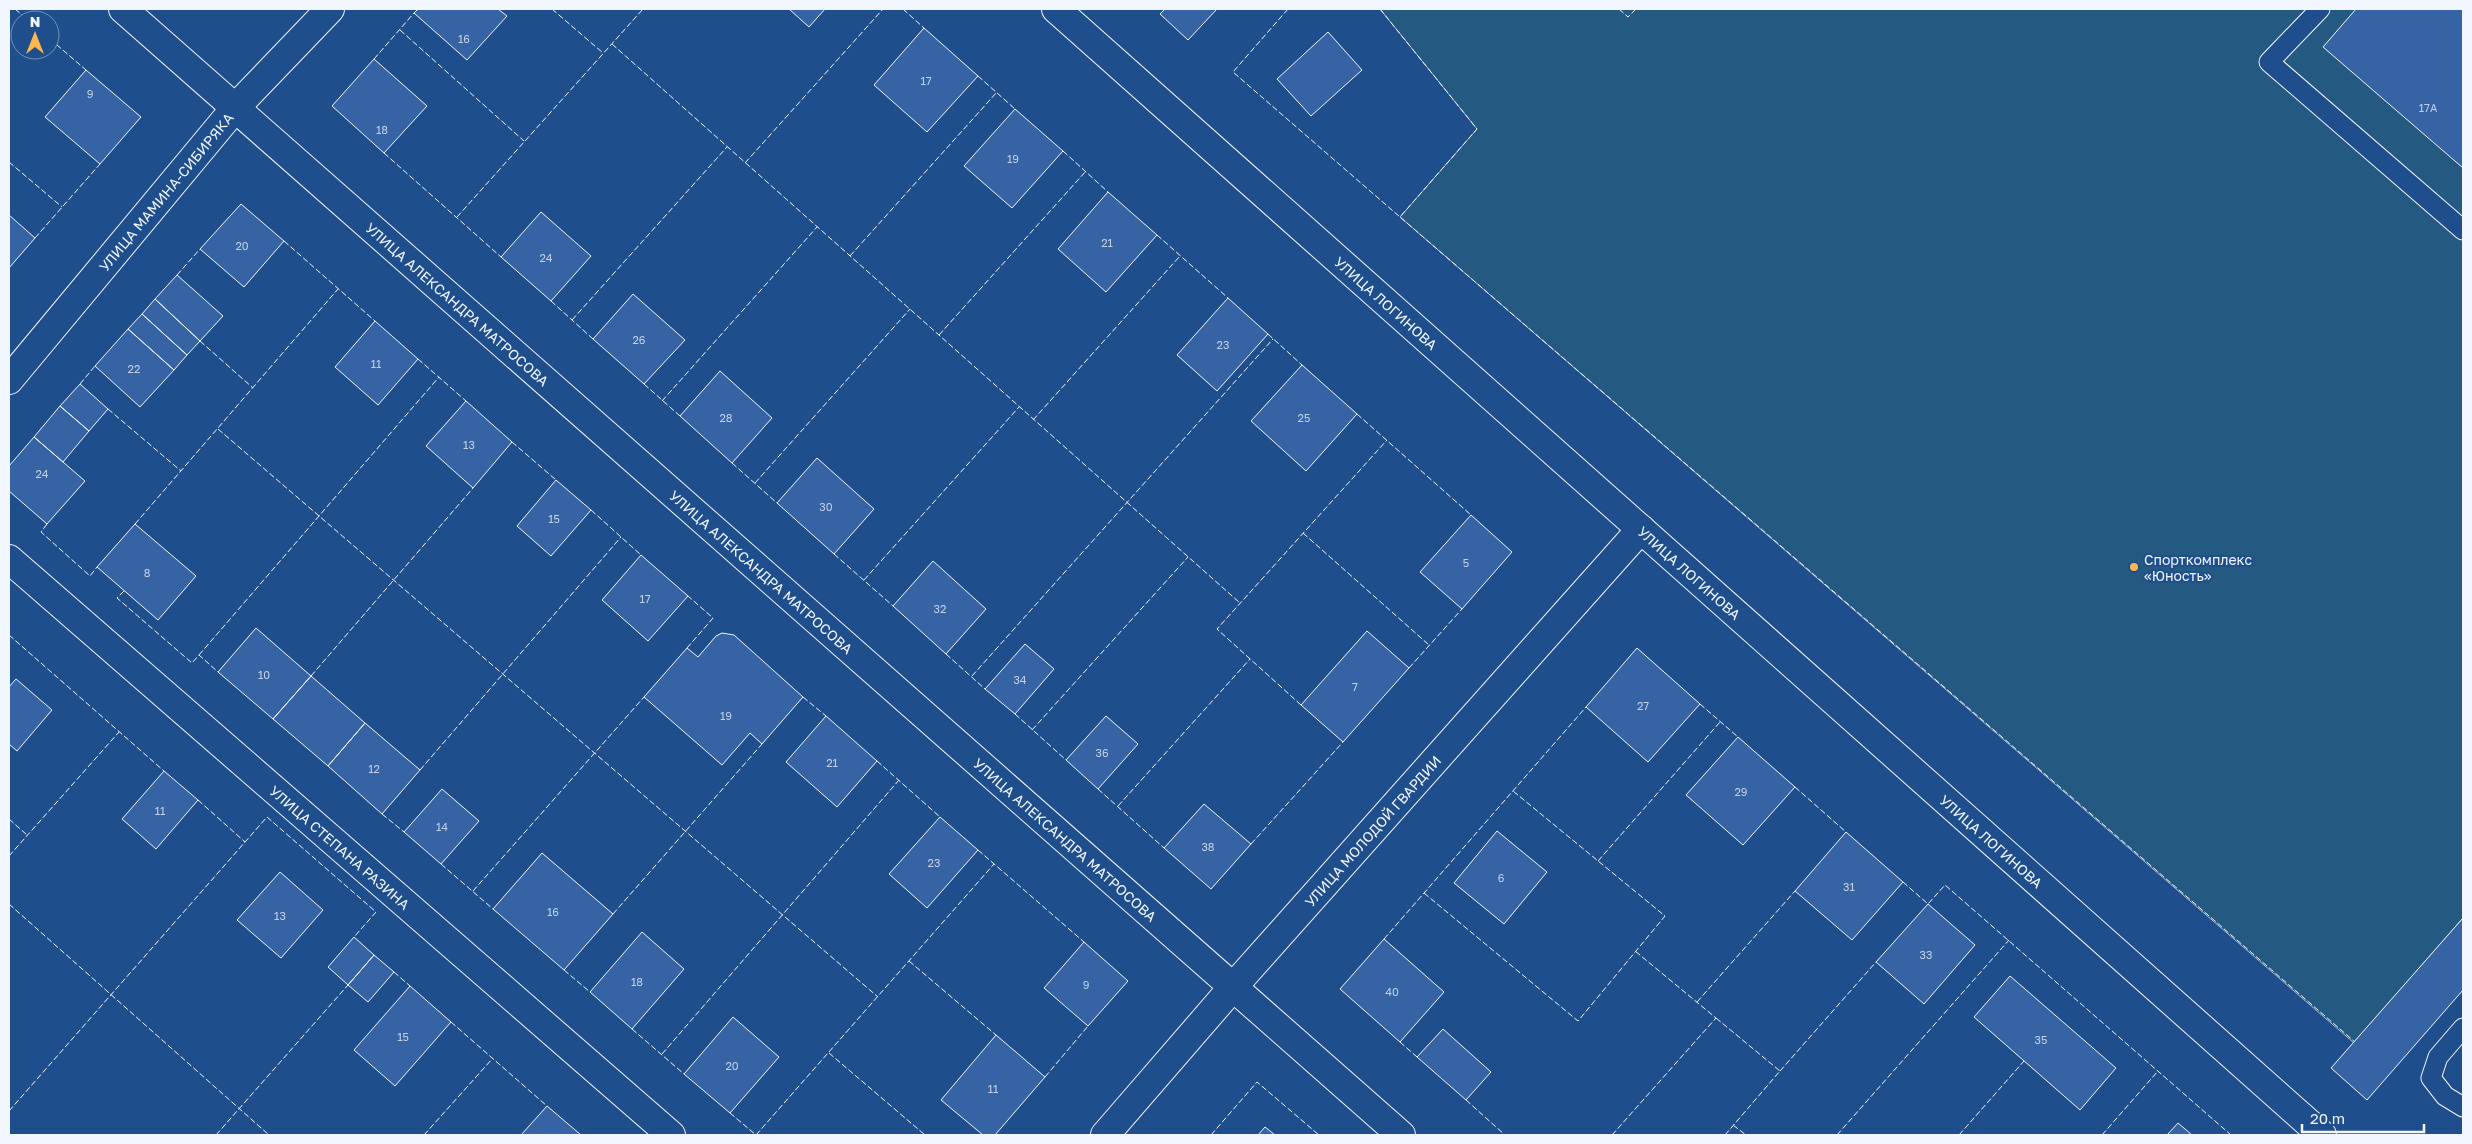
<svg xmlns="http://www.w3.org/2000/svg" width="2472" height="1144" viewBox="0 0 2472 1144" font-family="'Golos Text',sans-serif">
  <rect width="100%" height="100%" fill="#1f4e8c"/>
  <path fill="#245a82" stroke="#a8bbd7" d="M 1380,9 L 2463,9 L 2463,918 L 2354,1043 L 1400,217 L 1477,129 Z"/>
  <path fill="#3563a3" stroke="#f2f6ff" d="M 418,9 L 498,9 L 507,16 L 467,60 L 414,13 Z
    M 789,9 L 825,9 L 809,27 Z
    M 1165,9 L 1217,9 L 1188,40 L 1160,14 Z
    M 2356,9 L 2463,9 L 2463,168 L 2323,47 Z
    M 924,28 L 978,76 L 927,132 L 874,85 Z
    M 1328,32 L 1362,70 L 1311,116 L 1277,79 Z
    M 374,59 L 427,106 L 384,153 L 332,106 Z
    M 86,70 L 141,117 L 100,164 L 45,117 Z
    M 1015,109 L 1063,151 L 1012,208 L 964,166 Z
    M 1108,192 L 1157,235 L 1106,292 L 1058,249 Z
    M 241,204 L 284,241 L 244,287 L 200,249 Z
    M 541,212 L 591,256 L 551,301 L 501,257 Z
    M 9,215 L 35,238 L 9,268 Z
    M 177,275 L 223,316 L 200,341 L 155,299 Z
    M 633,294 L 685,340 L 644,384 L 593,339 Z
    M 1228,298 L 1268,334 L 1217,391 L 1177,355 Z
    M 155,299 L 200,341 L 187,355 L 142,314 Z
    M 142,314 L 187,355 L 174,370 L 128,329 Z
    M 375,321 L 418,359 L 378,405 L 335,367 Z
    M 128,329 L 174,370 L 140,407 L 95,366 Z
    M 1302,365 L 1357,414 L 1306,471 L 1251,421 Z
    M 720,371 L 772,418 L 732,463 L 680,416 Z
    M 80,384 L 108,409 L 89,431 L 60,406 Z
    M 466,401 L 512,442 L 473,488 L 426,446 Z
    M 60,406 L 89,431 L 63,462 L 34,437 Z
    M 34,437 L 85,481 L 47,524 L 9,491 L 9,466 Z
    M 817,458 L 874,509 L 834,554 L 777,503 Z
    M 556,480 L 591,510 L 551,556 L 517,526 Z
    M 1471,515 L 1512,552 L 1462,609 L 1420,572 Z
    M 135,524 L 196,576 L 158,620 L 97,567 Z
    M 641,555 L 688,596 L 648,641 L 602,600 Z
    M 933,561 L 986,609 L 946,654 L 893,606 Z
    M 256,628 L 311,676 L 273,719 L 218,672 Z
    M 1367,631 L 1409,668 L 1343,742 L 1301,705 Z
    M 722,633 L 734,635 L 803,697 L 762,744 L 750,733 L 722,765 L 644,697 L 687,648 L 698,657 L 716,636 Z
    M 1025,644 L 1054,669 L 1015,714 L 985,689 Z
    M 1637,648 L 1700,704 L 1648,762 L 1586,707 Z
    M 311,676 L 365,723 L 328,766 L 273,719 Z
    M 16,679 L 52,710 L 17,751 L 9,744 L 9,687 Z
    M 826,716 L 877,761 L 837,807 L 786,762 Z
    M 1106,716 L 1138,744 L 1098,789 L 1066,760 Z
    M 365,723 L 420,770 L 382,814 L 328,766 Z
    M 1738,737 L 1795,787 L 1743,845 L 1686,795 Z
    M 164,771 L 198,800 L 156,849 L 122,819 Z
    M 442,789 L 479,821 L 441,864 L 404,832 Z
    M 1204,804 L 1251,844 L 1211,889 L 1164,848 Z
    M 940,817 L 978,850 L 927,908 L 889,874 Z
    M 1497,831 L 1547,872 L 1504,924 L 1454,883 Z
    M 1846,832 L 1903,882 L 1852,940 L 1795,891 Z
    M 542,853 L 613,914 L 564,970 L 493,909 Z
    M 280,872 L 323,910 L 281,958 L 237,920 Z
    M 1928,904 L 1975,945 L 1924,1004 L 1876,962 Z
    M 2463,918 L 2463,990 L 2367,1100 L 2331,1068 Z
    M 642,932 L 684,969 L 632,1029 L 590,992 Z
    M 354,937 L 374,955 L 348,985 L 328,967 Z
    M 1384,939 L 1444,992 L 1400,1042 L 1340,989 Z
    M 1084,942 L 1128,981 L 1088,1026 L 1044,988 Z
    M 374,955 L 394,972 L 368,1002 L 348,985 Z
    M 2010,976 L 2116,1068 L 2080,1110 L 1974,1017 Z
    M 410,986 L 451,1022 L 395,1086 L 354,1050 Z
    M 733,1017 L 779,1057 L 730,1113 L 684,1074 Z
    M 1443,1029 L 1491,1072 L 1466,1100 L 1417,1057 Z
    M 996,1035 L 1045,1077 L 995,1135 L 983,1135 L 941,1100 Z
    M 547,1106 L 581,1135 L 521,1135 Z
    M 2178,1123 L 2192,1135 L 2167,1135 Z
    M 1265,1127 L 1275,1135 L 1258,1135 Z"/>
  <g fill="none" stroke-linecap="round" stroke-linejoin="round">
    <defs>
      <path id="lane" d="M 2320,9 L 2269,62 L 2463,230
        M 2463,1028 L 2438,1057 L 2431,1078 L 2445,1096 L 2463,1107"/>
      <g id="street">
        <path id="s1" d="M 1056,9 L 2322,1135"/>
        <path id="s2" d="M 9,380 L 236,107 L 330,9"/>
        <path id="s3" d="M 9,559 L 671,1135"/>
        <path id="s4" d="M 1105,1135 L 1233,987 L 1641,529"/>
      </g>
      <g id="secondary">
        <path id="s5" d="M 123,9 L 1401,1135"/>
      </g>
    </defs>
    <use href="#lane" stroke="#f2f6ff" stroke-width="21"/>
    <use href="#street" stroke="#f2f6ff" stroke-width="30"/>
    <use href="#secondary" stroke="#f2f6ff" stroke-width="30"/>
    <use href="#lane" stroke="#1f4e8c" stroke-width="19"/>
    <use href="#street" stroke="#1f4e8c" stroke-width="28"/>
    <use href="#secondary" stroke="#1f4e8c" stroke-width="28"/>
    <path stroke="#f2f6ff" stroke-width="1" stroke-dasharray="6 2.5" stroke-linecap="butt" d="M 15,9 L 28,20
      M 552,9 L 603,53
      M 903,9 L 924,28
      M 1288,9 L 1233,72 L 1400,217
      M 1380,9 L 1477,129 L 1400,217 L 2355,1042
      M 1619,9 L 1628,17 L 1636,9
      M 400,30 L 524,141
      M 50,39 L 86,70
      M 612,44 L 1240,603
      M 374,59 L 414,13
      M 978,76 L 1015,109
      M 1063,151 L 1108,192
      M 384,153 L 501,257
      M 9,162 L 62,207
      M 745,163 L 883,9
      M 457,217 L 643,9
      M 1157,235 L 1228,298
      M 35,238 L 100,164
      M 284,241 L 375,321
      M 850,256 L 997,92
      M 177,275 L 200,249
      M 551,301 L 593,339
      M 572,320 L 727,147
      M 1268,334 L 1302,365
      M 939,335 L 1086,171
      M 200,341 L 253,388
      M 418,359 L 466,401
      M 80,384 L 95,366
      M 644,384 L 680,416
      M 662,401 L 817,227
      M 108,409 L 181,471
      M 1357,414 L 1471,515
      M 1033,420 L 1180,256
      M 218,429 L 878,997
      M 512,442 L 556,480
      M 732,463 L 777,503
      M 755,483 L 910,309
      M 591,510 L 641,555
      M 47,524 L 41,532 L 90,576 L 97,567
      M 135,524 L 338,289
      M 1303,533 L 1429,645
      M 834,554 L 893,606
      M 864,580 L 1019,407
      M 124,591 L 117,598 L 192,663 L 199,655 L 218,672
      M 9,635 L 164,771
      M 687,648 L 713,618 L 688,596
      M 946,654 L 985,689
      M 199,655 L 439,377
      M 1409,668 L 1462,609
      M 311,676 L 473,488
      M 972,676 L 1273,339
      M 803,697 L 826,716
      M 1700,704 L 1738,737
      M 1301,705 L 1217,629 L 1387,440
      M 1015,714 L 1066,760
      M 1032,730 L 1188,557
      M 877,761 L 940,817
      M 420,770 L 621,537
      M 1795,787 L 1846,832
      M 1098,789 L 1164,848
      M 198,800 L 245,842
      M 1118,806 L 1250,659
      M 382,814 L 404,832
      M 9,819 L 27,835
      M 1251,844 L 1343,742
      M 978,850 L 1084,942
      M 9,856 L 119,732
      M 1598,861 L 1720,722
      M 441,864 L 493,909
      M 1903,882 L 1928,904 L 1945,885 L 2231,1135
      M 473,891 L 644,697
      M 1424,893 L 1578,1021 L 1665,916 L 1513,791
      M 9,904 L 269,1135
      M 613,914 L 762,744
      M 1384,939 L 1586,707
      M 909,961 L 996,1035
      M 564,970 L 590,992
      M 394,972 L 410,986
      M 1697,1002 L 1795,891
      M 1716,1018 L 1780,1071 L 1725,1135
      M 451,1022 L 547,1106
      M 632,1029 L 684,1074
      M 1400,1042 L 1417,1057
      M 829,1053 L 925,1135
      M 662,1054 L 899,780
      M 1780,1071 L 1876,962
      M 1045,1077 L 1088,1026
      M 1466,1100 L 1505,1135
      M 9,1111 L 267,817 L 376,912 L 354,937
      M 730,1113 L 756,1135
      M 1733,1125 L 1746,1135
      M 216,1135 L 348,985
      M 424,1135 L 493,1058
      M 756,1135 L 994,864
      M 1211,1135 L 1257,1082 L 1319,1135
      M 1612,1135 L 1716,1018 L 1635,951
      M 1837,1135 L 2009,940
      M 1959,1135 L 2024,1061
      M 2102,1135 L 2158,1071"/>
  </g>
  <circle fill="#ffb74d" stroke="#1f4e8c" stroke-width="2" cx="2134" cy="567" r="5"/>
  <g text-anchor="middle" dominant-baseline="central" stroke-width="4" stroke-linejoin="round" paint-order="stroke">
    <g font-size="11" fill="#c3d1e8">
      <text x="464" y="38">16</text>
      <text x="926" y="80">17</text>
      <text x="90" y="93">9</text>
      <text x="2428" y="107">17А</text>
      <text x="382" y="129">18</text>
      <text x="1013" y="158">19</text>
      <text x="1107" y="242">21</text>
      <text x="242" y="245">20</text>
      <text x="546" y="257">24</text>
      <text x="639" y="339">26</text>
      <text x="1223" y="344">23</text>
      <text x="376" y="363">11</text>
      <text x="134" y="368">22</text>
      <text x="726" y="417">28</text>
      <text x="1304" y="417">25</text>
      <text x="469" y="444">13</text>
      <text x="42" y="473">24</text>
      <text x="826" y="506">30</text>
      <text x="554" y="518">15</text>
      <text x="1466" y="562">5</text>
      <text x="147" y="572">8</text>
      <text x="645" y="598">17</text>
      <text x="940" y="608">32</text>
      <text x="264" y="674">10</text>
      <text x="1020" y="679">34</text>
      <text x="1355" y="686">7</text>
      <text x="1643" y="705">27</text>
      <text x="726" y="715">19</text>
      <text x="1102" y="752">36</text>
      <text x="832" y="762">21</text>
      <text x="374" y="768">12</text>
      <text x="1741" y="791">29</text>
      <text x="160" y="810">11</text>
      <text x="442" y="826">14</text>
      <text x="1208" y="846">38</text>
      <text x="934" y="862">23</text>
      <text x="1501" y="877">6</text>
      <text x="1849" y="886">31</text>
      <text x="553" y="911">16</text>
      <text x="280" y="915">13</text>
      <text x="1926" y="954">33</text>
      <text x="637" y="981">18</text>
      <text x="1086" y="984">9</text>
      <text x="1392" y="991">40</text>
      <text x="403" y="1036">15</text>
      <text x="2041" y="1039">35</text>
      <text x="732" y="1065">20</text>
      <text x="993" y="1088">11</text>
    </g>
    <g font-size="14" fill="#f2f6ff" stroke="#1f4e8c">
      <text stroke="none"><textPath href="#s2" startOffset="245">УЛИЦА МАМИНА-СИБИРЯКА</textPath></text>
      <text stroke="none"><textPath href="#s1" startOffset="442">УЛИЦА ЛОГИНОВА</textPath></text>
      <text stroke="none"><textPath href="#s5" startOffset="446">УЛИЦА АЛЕКСАНДРА МАТРОСОВА</textPath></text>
      <text stroke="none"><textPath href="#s5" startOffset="851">УЛИЦА АЛЕКСАНДРА МАТРОСОВА</textPath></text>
      <text stroke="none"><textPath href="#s1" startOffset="848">УЛИЦА ЛОГИНОВА</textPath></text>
      <text stroke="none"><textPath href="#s4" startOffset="405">УЛИЦА МОЛОДОЙ ГВАРДИИ</textPath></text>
      <text stroke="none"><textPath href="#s5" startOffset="1256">УЛИЦА АЛЕКСАНДРА МАТРОСОВА</textPath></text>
      <text stroke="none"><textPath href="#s1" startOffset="1252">УЛИЦА ЛОГИНОВА</textPath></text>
      <text stroke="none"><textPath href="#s3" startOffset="439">УЛИЦА СТЕПАНА РАЗИНА</textPath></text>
    </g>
    <g font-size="14" fill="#f2f6ff" stroke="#1f4e8c" text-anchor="start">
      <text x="2144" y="559">Спорткомплекс<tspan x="2144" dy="16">«Юность»</tspan></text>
    </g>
  </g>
  <rect width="2472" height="1144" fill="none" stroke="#f2f6ff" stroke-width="20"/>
  <g transform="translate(35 35)"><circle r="24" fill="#1f4e8c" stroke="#7391ba"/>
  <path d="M0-4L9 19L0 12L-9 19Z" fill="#ffb74d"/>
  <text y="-8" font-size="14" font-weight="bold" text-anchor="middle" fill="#f2f6ff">N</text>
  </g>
  <path d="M2302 1124v8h122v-8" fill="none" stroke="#f2f6ff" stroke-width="2.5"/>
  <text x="2310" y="1124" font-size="15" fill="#f2f6ff" stroke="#1f4e8c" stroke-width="4" paint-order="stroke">20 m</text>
</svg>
